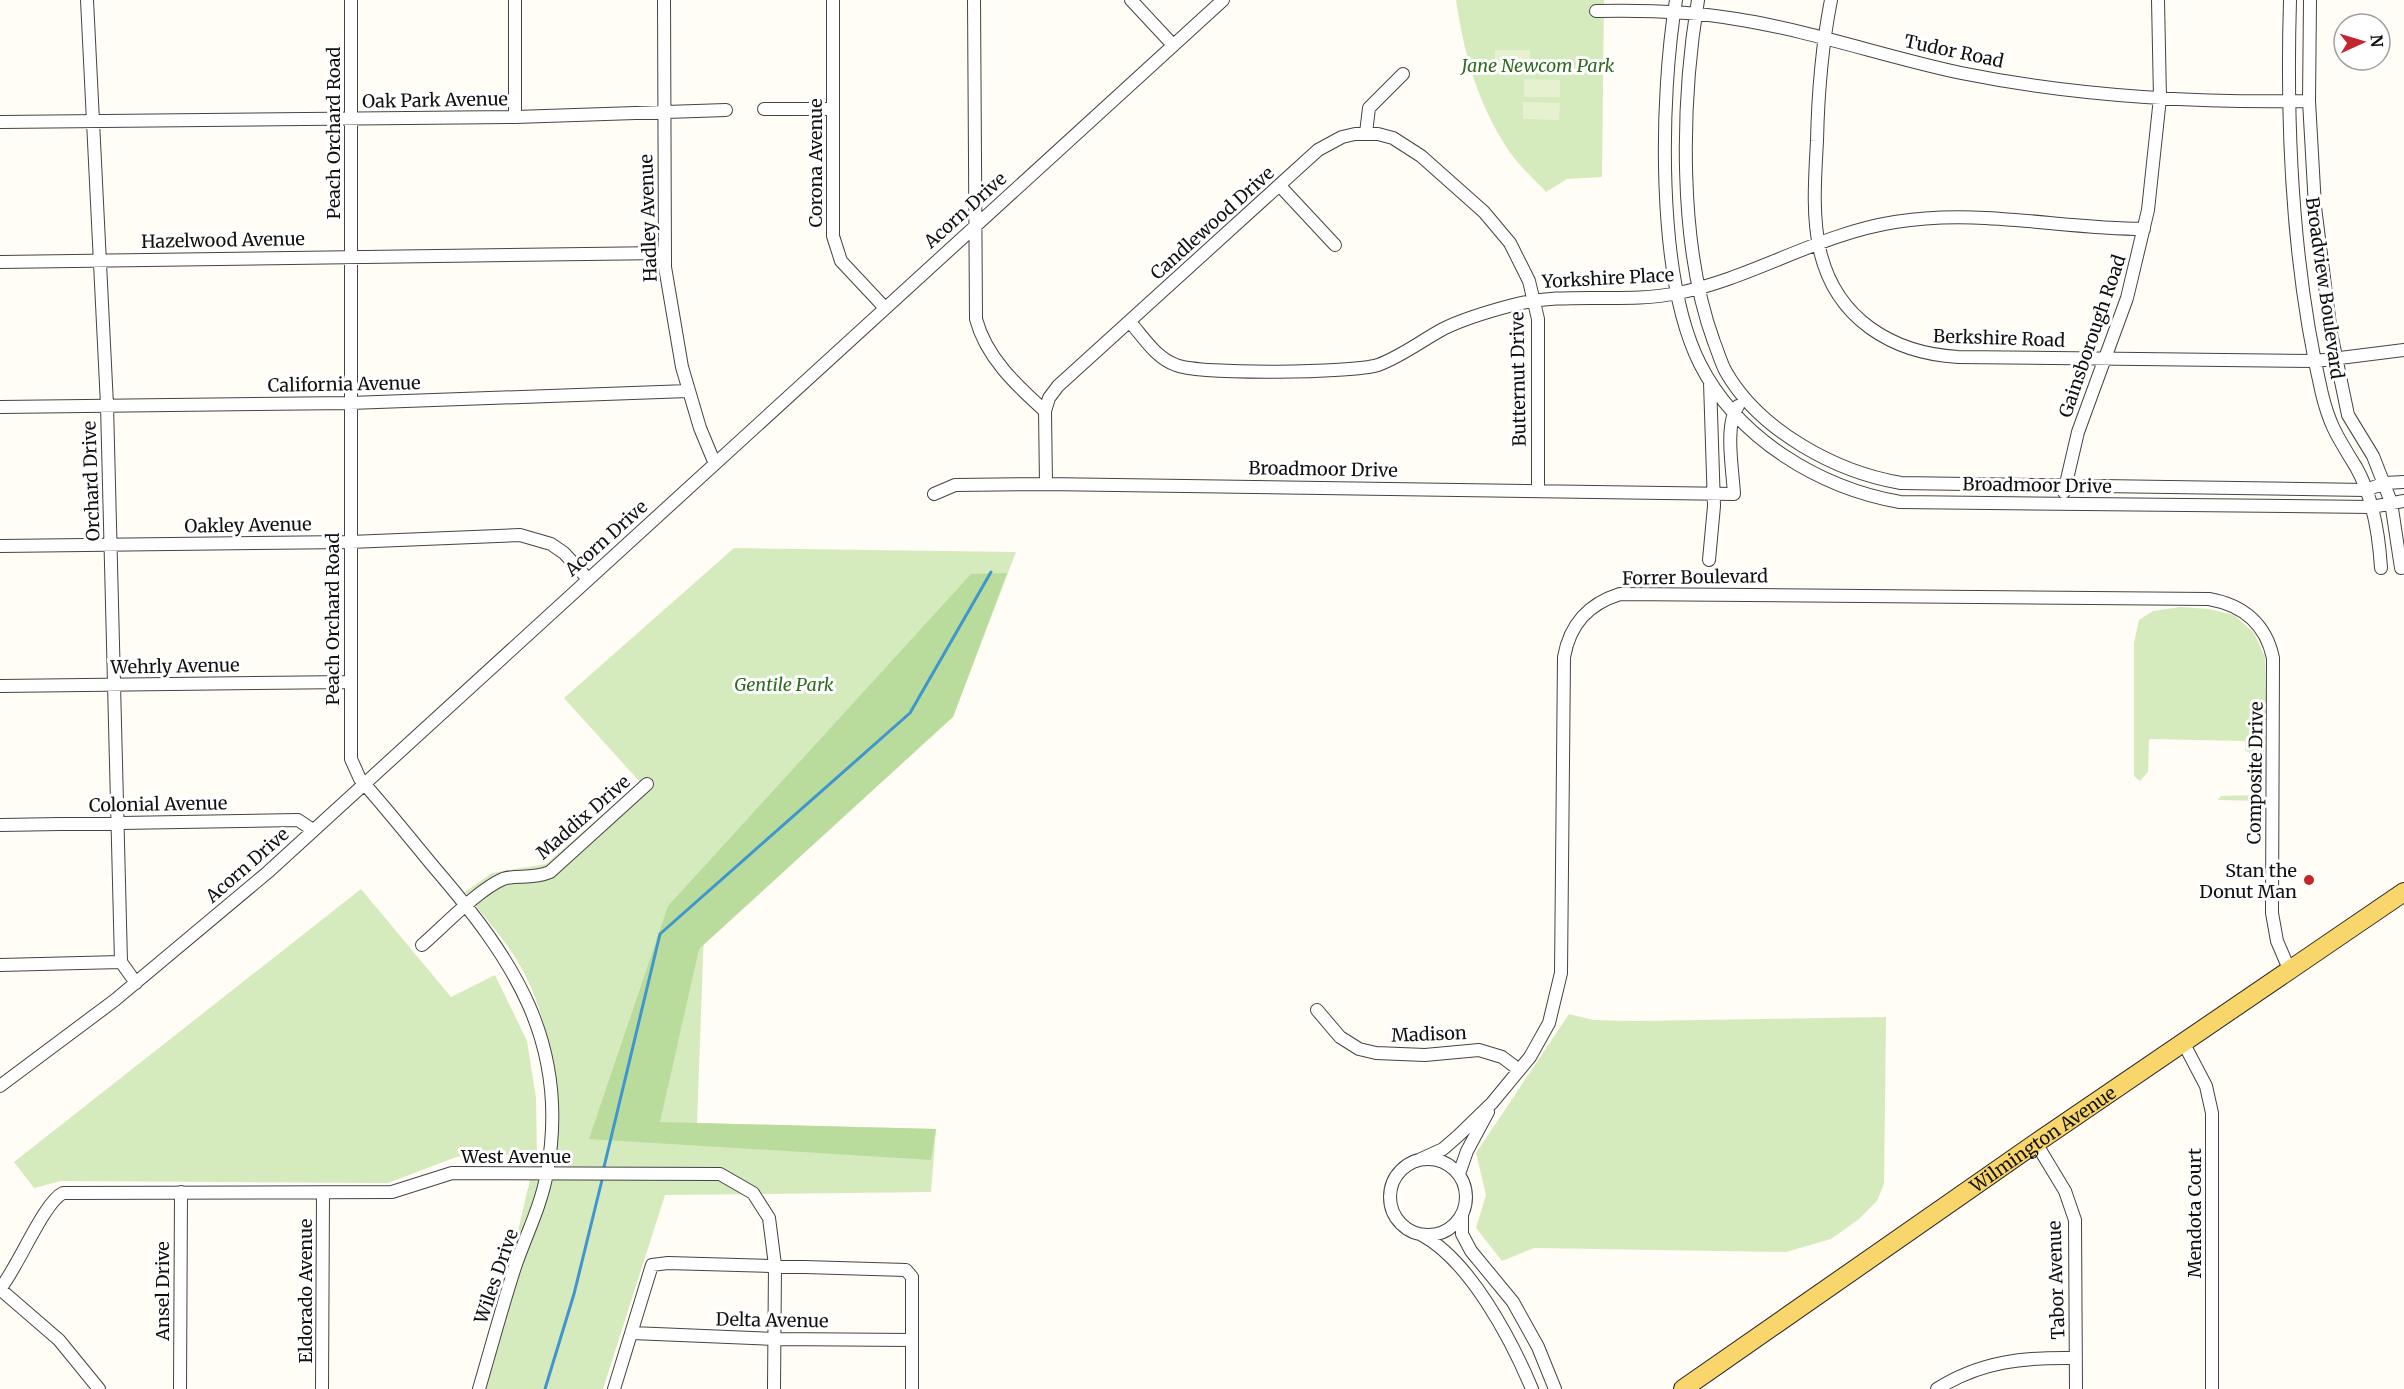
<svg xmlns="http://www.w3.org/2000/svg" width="2404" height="1389" viewBox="0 0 2404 1389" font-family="Merriweather,serif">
  <rect width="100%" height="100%" fill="#fffdf5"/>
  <path fill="#d5ebbd" d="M 1456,0 L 1604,0 L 1602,177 L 1567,179 L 1546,192 C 1534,179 1519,166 1509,151 C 1478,105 1464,54 1456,0 Z
    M 734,548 L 1016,552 L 953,717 L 704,931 L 697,1123 L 936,1129 L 931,1192 L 665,1195 L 603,1389 L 481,1389 L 536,1154 L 456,1157 L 388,1183 L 61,1181 L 34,1188 L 14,1162 L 361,889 L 451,997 L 495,975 L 527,1041 L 536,1098 L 537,1154 L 547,1173 L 553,1169 C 565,1106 551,1017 518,962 C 503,937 482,915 465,892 L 492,873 L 546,864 L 640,782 L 564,698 Z
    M 2181,607 L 2209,609 L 2234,615 L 2254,633 L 2265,657 L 2266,702 L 2262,801 L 2218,800 L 2221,796 L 2254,795 L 2252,755 L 2245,750 L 2245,741 L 2149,739 L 2148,772 L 2140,781 L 2134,776 L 2134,643 L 2139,620 L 2153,611 Z
    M 1569,1014 L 1593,1020 L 1633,1021 L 1886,1017 L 1884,1184 L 1877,1201 L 1859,1219 L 1831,1239 L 1786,1252 L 1534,1248 L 1502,1261 L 1476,1228 L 1486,1195 L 1476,1153 Z"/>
  <path fill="#b9dc9c" d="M 1007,573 L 953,717 L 699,949 L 660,1122 L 936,1129 L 931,1160 L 589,1139 L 668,906 L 971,574 Z"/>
  <path fill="#e6f2cf" d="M 1495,50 L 1530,50 L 1531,73 L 1495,74 Z
    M 1524,79 L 1560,80 L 1560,97 L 1524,97 Z
    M 1523,102 L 1560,103 L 1559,120 L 1523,119 Z"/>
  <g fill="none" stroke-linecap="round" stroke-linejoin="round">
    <path stroke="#3f96cf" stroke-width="3" d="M 604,1167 L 660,934 L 910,713 L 991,572
      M 545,1389 L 574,1294 L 602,1180"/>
    <defs>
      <path id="street" d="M 87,0 L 107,405 L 121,962
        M 351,0 L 351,759 L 360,779 C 385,807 409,837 433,866 C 513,959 571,1043 547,1173 C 541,1206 526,1235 515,1267 C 502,1307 491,1348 479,1389
        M 664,0 L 665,267 L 682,367 L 700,428 L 715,464
        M 833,0 L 833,236 L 841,261 L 885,308
        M 974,0 L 976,319 C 986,357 1016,385 1045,411 L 1046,484
        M 1131,0 L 1173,45
        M 1676,0 C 1660,97 1656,277 1700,364 C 1738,439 1820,488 1900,502 L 2372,507 L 2404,501
        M 1698,0 C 1681,103 1678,244 1714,342 C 1718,352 1721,363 1726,372 C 1760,431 1836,472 1901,483 L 2366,490 L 2385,483 L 2404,482
        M 1831,0 C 1822,46 1818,94 1817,141 C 1815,177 1812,216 1820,251 C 1836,319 1892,353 1958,357 L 2316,361 L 2404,350
        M 2290,0 C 2286,131 2292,266 2322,394 C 2330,427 2339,439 2356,467 C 2373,497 2379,535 2381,568
        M 2310,0 L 2309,101 L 2315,207 L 2331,333 L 2348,415 L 2373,456 L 2391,502 L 2401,568
        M 1596,11 C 1643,10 1690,11 1736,19 C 1812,31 1886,57 1961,73 C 2075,96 2193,103 2309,101
        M 764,109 L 833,109
        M 515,117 L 515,0
        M 0,122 L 515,117 L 726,110
        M 1366,133 L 1369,108 L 1403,74
        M 1280,186 L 1335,245
        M 0,262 L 664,253
        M 1130,322 C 1144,338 1156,358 1176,365 C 1201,375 1352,373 1378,365 C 1402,356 1421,341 1443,329 C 1465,318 1490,311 1513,305 C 1567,291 1624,304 1678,293 C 1753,278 1818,234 1895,222 C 1980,208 2059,229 2144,229
        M 0,407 L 350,403 L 688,391
        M 1045,411 L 1049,398 L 1058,386 L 1318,150 L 1342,137 L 1355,134 L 1378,134 L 1393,138 L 1421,156 L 1484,212 L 1510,243 L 1529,281 L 1538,319 L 1538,490
        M 2064,492 L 2078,432 L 2127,298 L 2148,210 L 2160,98 L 2158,0
        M 934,494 L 955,485 L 1046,484 L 1734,494 C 1733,472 1724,424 1738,406
        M 0,546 L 350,542 L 520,535 L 551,544 L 564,553 L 588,579
        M 1709,560 L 1714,506 L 1710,382
        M 0,686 L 351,682
        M 0,825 L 298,820 L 313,830
        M 422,945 C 444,926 479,889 503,879 C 517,874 531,880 550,872 L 647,784
        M 0,965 L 121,962 L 136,983
        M 1317,1010 L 1340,1037 L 1359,1049 L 1376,1053 L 1425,1055 L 1479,1050 L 1502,1057 L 1518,1069
        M 2184,1044 L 2206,1086 L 2212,1113 L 2212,1389
        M 0,1086 L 115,1000 L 268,872 L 1223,0
        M 2036,1143 L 2065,1191 L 2075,1220 L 2076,1389
        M 1421,1159 L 1443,1149 L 1458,1136 L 1492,1103 L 1530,1057 L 1549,1023 L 1561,973 L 1564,657 C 1570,624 1588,604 1620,594 L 2209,599 C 2243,605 2266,624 2273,658 L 2272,913 L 2277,941 L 2289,969
        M1390 1197a38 38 0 1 1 76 0a38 38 0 1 1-76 0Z
        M 1459,1174 L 1467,1151 L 1488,1112
        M 1462,1215 L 1462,1234 L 1471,1251 L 1513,1302 L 1538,1347 L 1555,1389
        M 1422,1235 C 1470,1261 1511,1339 1532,1389
        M 0,1289 C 18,1267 44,1202 63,1193 L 392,1192 L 452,1173 L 720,1174 L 753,1193 L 769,1218 L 775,1265 L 774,1389
        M 0,1289 L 59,1340 L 99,1389
        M 632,1333 L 775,1339 L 912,1340
        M 180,1389 L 181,1192
        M 322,1389 L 323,1193
        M 614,1389 L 652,1265 L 668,1263 L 906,1270 L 912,1277 L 912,1389
        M 1937,1389 C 1981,1361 2025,1357 2076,1358"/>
      <g id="primary">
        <path id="s1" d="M 1683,1389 L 2036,1143 L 2404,892"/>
      </g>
    </defs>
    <use href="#street" stroke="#444" stroke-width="14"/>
    <use href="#primary" stroke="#222" stroke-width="20"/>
    <use href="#street" stroke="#fff" stroke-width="12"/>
    <use href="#primary" stroke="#f9d66b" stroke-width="18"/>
  </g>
  <circle fill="#c4262e" stroke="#fff" stroke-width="2" cx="2309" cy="880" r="6"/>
  <g text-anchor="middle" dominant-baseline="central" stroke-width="6" stroke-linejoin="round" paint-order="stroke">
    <g font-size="18" fill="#111" stroke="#fff">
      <text transform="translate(1954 51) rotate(12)">Tudor Road</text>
      <text transform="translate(435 100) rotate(-1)">Oak Park Avenue</text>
      <text transform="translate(333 133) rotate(-90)">Peach Orchard Road</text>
      <text transform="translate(815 163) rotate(-90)">Corona Avenue</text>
      <text transform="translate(965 210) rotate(-42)">Acorn Drive</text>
      <text transform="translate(648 218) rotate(-92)">Hadley Avenue</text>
      <text transform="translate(1212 223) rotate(-42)">Candlewood Drive</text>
      <text transform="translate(223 240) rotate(-1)">Hazelwood Avenue</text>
      <text transform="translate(1608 278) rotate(-3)">Yorkshire Place</text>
      <text transform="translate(2325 288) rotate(82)">Broadview Boulevard</text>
      <text transform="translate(2092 336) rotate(-71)">Gainsborough Road</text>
      <text transform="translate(1999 338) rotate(2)">Berkshire Road</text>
      <text transform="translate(1518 379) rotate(-91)">Butternut Drive</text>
      <text transform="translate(344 384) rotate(-1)">California Avenue</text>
      <text transform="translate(1323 469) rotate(1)">Broadmoor Drive</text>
      <text transform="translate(91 481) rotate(-92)">Orchard Drive</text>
      <text transform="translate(2037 485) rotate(1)">Broadmoor Drive</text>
      <text transform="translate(248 525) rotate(-1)">Oakley Avenue</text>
      <text transform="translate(606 538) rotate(-42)">Acorn Drive</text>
      <text transform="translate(1695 577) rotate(-1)">Forrer Boulevard</text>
      <text transform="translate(332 619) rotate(-90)">Peach Orchard Road</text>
      <text transform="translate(175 666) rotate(-1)">Wehrly Avenue</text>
      <text transform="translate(2255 773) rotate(-89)">Composite Drive</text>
      <text transform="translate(158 804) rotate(-1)">Colonial Avenue</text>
      <text transform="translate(583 817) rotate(-41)">Maddix Drive</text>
      <text transform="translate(247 865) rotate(-41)">Acorn Drive</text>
      <text transform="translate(1429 1034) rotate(-2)">Madison</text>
      <text stroke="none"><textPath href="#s1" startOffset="438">Wilmington Avenue</textPath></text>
      <text x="516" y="1156">West Avenue</text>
      <text transform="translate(2194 1213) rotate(-90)">Mendota Court</text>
      <text transform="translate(496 1276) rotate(-71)">Wiles Drive</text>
      <text transform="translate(2056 1280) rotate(-92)">Tabor Avenue</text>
      <text transform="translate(162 1291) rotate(-90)">Ansel Drive</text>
      <text transform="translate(305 1291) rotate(-90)">Eldorado Avenue</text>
      <text transform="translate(772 1320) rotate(1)">Delta Avenue</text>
    </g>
    <g font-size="18" font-style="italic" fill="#2f6b1f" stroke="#fff">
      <text x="1538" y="65">Jane Newcom Park</text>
      <text x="784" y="684">Gentile Park</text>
    </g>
    <g font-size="18" fill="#111" stroke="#fff" text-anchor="end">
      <text x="2297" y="870">Stan the<tspan x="2297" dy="21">Donut Man</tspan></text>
    </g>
  </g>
  <g transform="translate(2362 42) rotate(86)"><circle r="28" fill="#ffffff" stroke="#a0a0a0" stroke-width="1.5"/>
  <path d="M0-4.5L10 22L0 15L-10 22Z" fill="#c4262e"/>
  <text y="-9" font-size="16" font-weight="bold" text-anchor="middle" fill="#111111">N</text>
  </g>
</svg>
